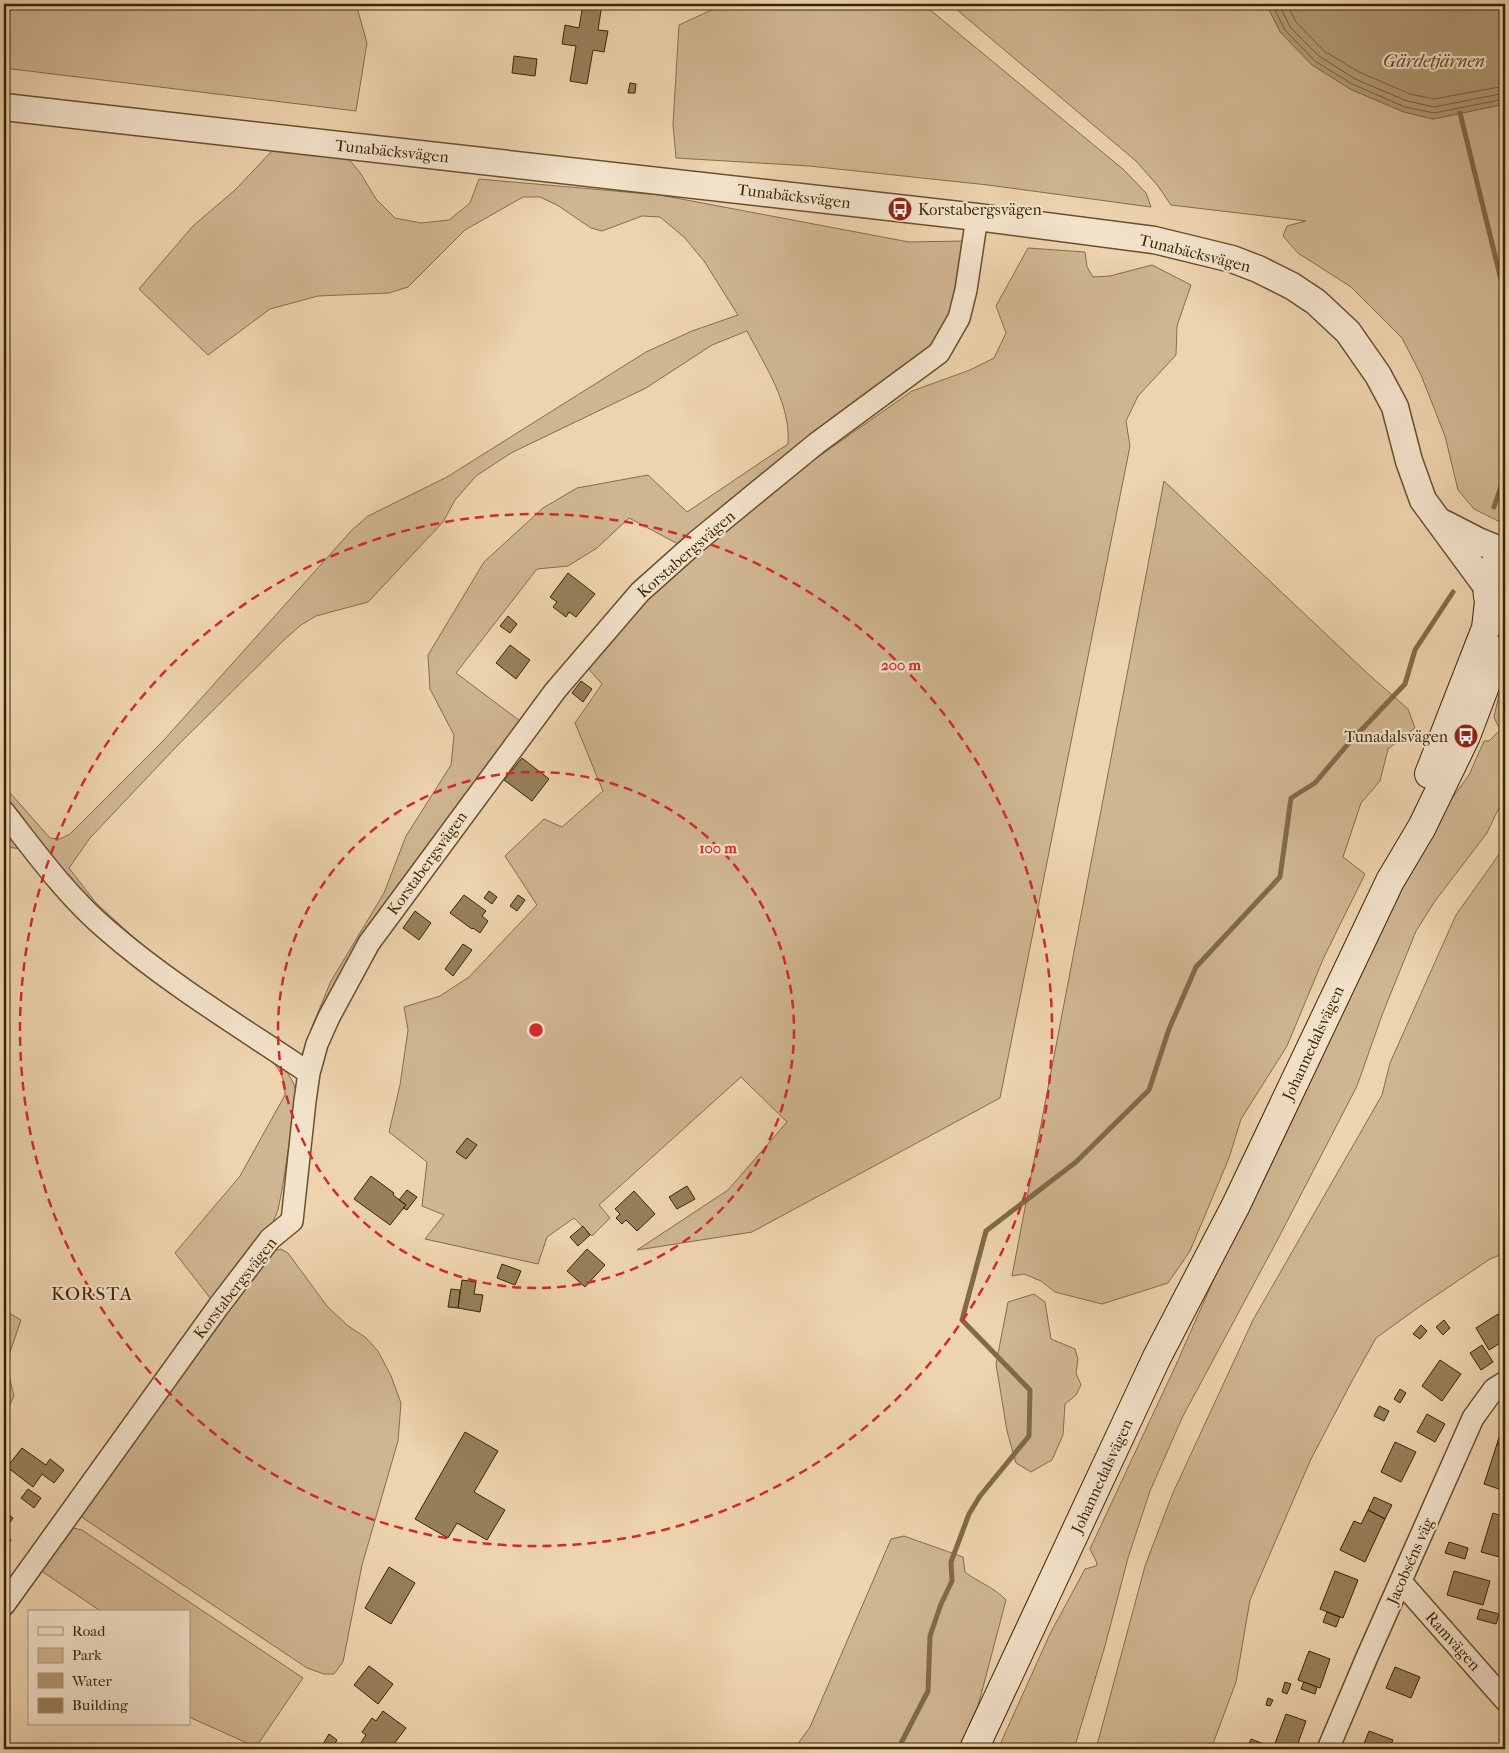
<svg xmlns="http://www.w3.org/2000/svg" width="1509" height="1753" viewBox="0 0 1509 1753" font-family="'IM FELL French Canon',serif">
  <rect width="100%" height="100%" fill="#edd3ae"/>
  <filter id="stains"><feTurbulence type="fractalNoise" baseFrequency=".004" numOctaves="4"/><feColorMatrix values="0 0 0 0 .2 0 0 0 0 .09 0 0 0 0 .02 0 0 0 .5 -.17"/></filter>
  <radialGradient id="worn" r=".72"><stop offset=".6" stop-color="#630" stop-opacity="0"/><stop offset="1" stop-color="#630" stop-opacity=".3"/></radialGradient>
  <path fill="#cfb591" stroke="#846d4a" d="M 4,4 L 356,4 L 367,43 L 356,111 L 4,68 Z
    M 720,4 L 923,4 L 1124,170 L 1146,193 L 1151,207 L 988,185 L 809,166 L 676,158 L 673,124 L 679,25 L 720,6 Z
    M 950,4 L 1266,4 L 1281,33 L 1350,89 L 1404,112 L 1433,119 L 1505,104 L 1505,517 L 1498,521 L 1474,509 L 1458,490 L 1445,436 L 1421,375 L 1402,338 L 1351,287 L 1298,253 L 1283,236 L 1287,226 L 1306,221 L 1171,205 L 1158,186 L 1136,161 Z
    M 272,151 L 348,158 L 361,174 L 376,199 L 395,218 L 421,223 L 449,220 L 470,203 L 479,179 L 660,195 L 909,242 L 963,241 L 958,287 L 949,319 L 935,344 L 680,545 L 629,518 L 597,548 L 568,566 L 537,569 L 456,673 L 520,721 L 463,797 L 364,941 L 309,1042 L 311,1029 L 331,981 L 384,893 L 406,836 L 451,765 L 454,735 L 430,689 L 428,655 L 484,562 L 543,508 L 577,488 L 648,475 L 687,512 L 788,444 C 791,404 765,366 747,331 L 712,345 L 646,388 L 511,453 L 476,476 L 455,500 L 443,522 L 368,602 L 316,616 L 301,625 L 285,639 L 176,747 L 90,838 L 69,868 L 96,903 L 141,944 L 222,1004 L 221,1007 L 92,908 L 4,802 L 4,786 L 50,838 L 60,839 L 70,834 L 163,741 L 351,531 L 368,516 L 447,477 L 646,352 L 692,331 L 738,315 L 704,261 L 684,237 L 660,217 L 642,216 L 602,231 L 591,228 L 557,205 L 540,197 L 523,197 L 465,230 L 408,287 L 389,293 L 318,296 L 270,309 L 208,355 L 139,289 L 193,226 L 235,190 Z
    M 1028,248 L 1085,252 L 1087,267 L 1093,277 L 1110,276 L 1152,265 L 1191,285 L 1177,326 L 1176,355 L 1138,396 L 1126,421 L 1130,446 L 1000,1098 L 752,1232 L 637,1250 L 728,1190 L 787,1122 L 741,1077 L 599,1205 L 610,1218 L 592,1236 L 574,1218 L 547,1237 L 538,1264 L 425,1239 L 444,1215 L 422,1206 L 427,1162 L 389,1132 L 400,1085 L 408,1030 L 404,1007 L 440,996 L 469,977 L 537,905 L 505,856 L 544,819 L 562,827 L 603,791 L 575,723 L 602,684 L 585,665 L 640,606 L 692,556 L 774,488 L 912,391 L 970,370 L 994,358 L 1006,333 L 996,306 Z
    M 1164,481 L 1366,672 L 1408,709 L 1415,728 L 1388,749 L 1380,781 L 1361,803 L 1343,857 L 1365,874 L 1324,957 L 1287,1046 L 1241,1119 L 1229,1158 L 1190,1251 L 1168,1283 L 1102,1304 L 1055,1292 L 1041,1281 L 1024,1274 L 1012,1276 Z
    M 1501,686 L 1505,688 L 1505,795 L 1487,833 L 1435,901 L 1416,931 L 1382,1015 L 1357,1086 L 1279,1237 L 1182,1418 L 1150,1491 L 1128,1558 L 1105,1646 L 1074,1749 L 998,1749 L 1050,1634 L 1085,1569 L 1096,1566 L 1097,1563 L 1090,1549 L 1175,1367 L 1244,1211 L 1431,827 L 1469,775 L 1484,741 L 1489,741 L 1500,730 L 1494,717 Z
    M 4,819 L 21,849 L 8,847 L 4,849 Z
    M 1505,846 L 1505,1253 L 1490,1259 L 1419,1307 L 1376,1338 L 1352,1381 L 1311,1459 L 1250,1600 L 1236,1682 L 1211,1749 L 1096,1749 L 1145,1566 L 1172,1495 L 1253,1320 L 1382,1095 L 1390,1063 L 1456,915 Z
    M 255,1045 C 276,1062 289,1067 297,1093 L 282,1190 L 278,1210 L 271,1227 L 214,1303 L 175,1253 L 240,1176 L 285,1095 C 285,1069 273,1063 255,1045 Z
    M 281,1249 L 288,1253 L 327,1306 L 348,1326 L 365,1337 L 378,1351 L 391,1376 L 401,1403 L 398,1441 L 362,1565 L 343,1662 L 334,1674 L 324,1674 L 307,1668 L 83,1518 L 81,1512 L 269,1252 Z
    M 1034,1294 L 1045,1302 L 1051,1339 L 1075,1349 L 1078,1359 L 1076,1373 L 1081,1385 L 1076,1395 L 1065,1404 L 1063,1435 L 1052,1460 L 1031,1472 L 1016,1463 L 1007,1431 L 996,1364 L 1008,1302 Z
    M 4,1310 L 21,1320 L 6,1364 L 14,1396 L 6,1413 L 4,1412 Z
    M 73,1528 L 82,1530 L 303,1678 L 256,1747 L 189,1717 L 189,1612 L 102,1612 L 37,1568 L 65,1531 Z
    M 904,1536 L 963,1557 L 965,1572 C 979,1583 994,1587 1006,1600 L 978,1706 L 958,1749 L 794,1749 L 810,1727 L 891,1539 Z"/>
  <path fill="#b09874" stroke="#816a46" d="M 1266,4 L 1505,4 L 1505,104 L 1433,119 L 1404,112 L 1350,89 L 1312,65 L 1281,33 Z"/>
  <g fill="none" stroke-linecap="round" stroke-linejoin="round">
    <path stroke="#755e3b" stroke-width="1" d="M 1272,4 L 1285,30 L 1315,61 L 1352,84 L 1405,107 L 1434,113 L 1505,99
      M 1279,4 L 1290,27 L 1319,56 L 1355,79 L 1407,101 L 1434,107 L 1505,93
      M 1287,4 L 1296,22 L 1324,51 L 1359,72 L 1410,94 L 1434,99 L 1505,86"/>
    <path stroke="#816a46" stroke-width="5" d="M 1460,113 L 1505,296
      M 1494,507 L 1505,475
      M 898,1749 L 928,1691 L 930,1636 L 941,1604 L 952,1581 L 951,1562 L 969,1514 L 980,1496 L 1029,1436 L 1030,1390 L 962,1320 L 986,1231 L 1076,1162 L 1149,1090 L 1169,1029 L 1196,967 L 1280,877 L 1291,798 L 1315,783 L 1348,744 L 1405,684 L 1415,650 L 1453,592"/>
  </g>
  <path fill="#977f5b" stroke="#3a2502" d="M 583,4 L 602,4 L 598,30 L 608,31 L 604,52 L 593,50 L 587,84 L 570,81 L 576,46 L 562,44 L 565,25 L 579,28 Z
    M 514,56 L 537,59 L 535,76 L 512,73 Z
    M 630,83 L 636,84 L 635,93 L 628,93 Z
    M 568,573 L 595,594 L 576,617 L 569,612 L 566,617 L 553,607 L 557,602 L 550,597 Z
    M 508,616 L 517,624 L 510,633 L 500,626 Z
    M 510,645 L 530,660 L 516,679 L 496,663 Z
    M 581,681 L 592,689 L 583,702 L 572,693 Z
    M 522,758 L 549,779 L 532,801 L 504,780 Z
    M 489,891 L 497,897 L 492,904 L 484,898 Z
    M 464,895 L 486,911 L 482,916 L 488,921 L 480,933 L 473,928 L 472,929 L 450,913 Z
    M 518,895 L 525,900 L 517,911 L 510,906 Z
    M 415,911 L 431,923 L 419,940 L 403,928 Z
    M 463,944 L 472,950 L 453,976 L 445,969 Z
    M 467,1138 L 477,1145 L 466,1159 L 456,1152 Z
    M 371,1176 L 394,1193 L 393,1195 L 406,1205 L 390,1225 L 354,1199 Z
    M 687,1186 L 695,1199 L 677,1209 L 669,1197 Z
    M 407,1190 L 417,1197 L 407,1210 L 403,1208 L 406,1205 L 399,1200 Z
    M 634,1191 L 655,1214 L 637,1231 L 626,1220 L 622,1224 L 616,1218 L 620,1214 L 615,1209 Z
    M 583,1226 L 590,1235 L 578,1246 L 570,1237 Z
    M 587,1249 L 605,1265 L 585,1287 L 567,1271 Z
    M 502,1264 L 521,1271 L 515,1285 L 497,1278 Z
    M 462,1280 L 476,1282 L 474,1294 L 483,1295 L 480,1312 L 458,1308 Z
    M 451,1289 L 460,1290 L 458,1308 L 448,1307 Z
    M 1498,1314 L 1505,1326 L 1505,1340 L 1489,1350 L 1476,1328 Z
    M 1444,1320 L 1450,1328 L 1443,1335 L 1436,1327 Z
    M 1421,1325 L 1427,1331 L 1420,1339 L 1413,1334 Z
    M 1482,1345 L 1493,1362 L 1481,1370 L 1470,1353 Z
    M 1440,1360 L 1461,1374 L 1442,1401 L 1422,1386 Z
    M 1400,1389 L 1406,1393 L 1400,1403 L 1394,1399 Z
    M 1379,1406 L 1389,1411 L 1384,1421 L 1374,1416 Z
    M 1427,1414 L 1445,1424 L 1435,1442 L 1417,1432 Z
    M 1501,1431 L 1505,1432 L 1505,1446 L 1497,1444 Z
    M 465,1432 L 498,1451 L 474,1492 L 505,1510 L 487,1540 L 457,1523 L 448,1538 L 415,1519 Z
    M 1395,1442 L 1416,1452 L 1401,1482 L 1381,1472 Z
    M 1497,1444 L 1505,1446 L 1505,1491 L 1484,1484 Z
    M 22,1448 L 46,1465 L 50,1459 L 64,1470 L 54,1483 L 42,1474 L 33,1487 L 7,1467 Z
    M 28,1489 L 41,1498 L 34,1508 L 21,1498 Z
    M 1374,1497 L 1392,1505 L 1385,1519 L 1368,1510 Z
    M 1368,1510 L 1385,1519 L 1365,1562 L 1340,1550 L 1354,1521 L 1361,1524 Z
    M 4,1512 L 13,1518 L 4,1531 Z
    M 1493,1513 L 1505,1517 L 1505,1549 L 1503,1558 L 1481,1552 Z
    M 4,1535 L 11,1540 L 4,1550 Z
    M 1449,1542 L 1468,1548 L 1465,1559 L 1445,1553 Z
    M 389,1567 L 415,1583 L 391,1624 L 365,1608 Z
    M 1335,1571 L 1358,1580 L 1343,1618 L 1320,1609 Z
    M 1454,1571 L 1490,1581 L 1483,1605 L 1447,1595 Z
    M 1480,1609 L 1499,1614 L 1496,1624 L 1477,1619 Z
    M 1327,1612 L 1340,1617 L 1336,1627 L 1323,1622 Z
    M 1309,1651 L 1330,1659 L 1320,1688 L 1298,1680 Z
    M 369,1666 L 393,1684 L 378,1704 L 354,1685 Z
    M 1395,1667 L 1420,1677 L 1411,1698 L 1386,1688 Z
    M 1285,1682 L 1291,1684 L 1287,1694 L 1282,1692 Z
    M 1304,1682 L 1317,1687 L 1315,1694 L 1301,1689 Z
    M 1268,1698 L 1273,1700 L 1270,1706 L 1266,1705 Z
    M 383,1711 L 406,1728 L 390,1749 L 368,1749 L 360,1744 L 366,1735 L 362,1732 L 372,1718 L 376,1721 Z
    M 1286,1714 L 1306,1721 L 1296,1749 L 1283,1749 L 1274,1746 Z
    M 1369,1731 L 1393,1740 L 1389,1749 L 1362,1749 Z
    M 329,1734 L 337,1740 L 331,1749 L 320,1749 Z
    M 1251,1739 L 1264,1744 L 1262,1749 L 1247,1748 Z"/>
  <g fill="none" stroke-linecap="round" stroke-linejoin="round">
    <defs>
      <path id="minor" d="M 4,812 C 36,853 67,896 107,930 C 169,984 241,1027 309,1073
        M 1401,1582 L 1505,1700
        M 4,1605 L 218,1307 L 270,1239 L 292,1221 L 305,1101 L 309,1073 L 317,1044 L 329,1017 L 369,943 L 555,691 L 640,592 L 696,542 L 817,443 L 939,353 L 959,318 L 966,290 L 977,217
        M 1328,1749 L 1367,1657 L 1473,1418 L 1494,1389 L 1505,1382"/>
      <path id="tertiary" d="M 4,107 L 977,217 L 1154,240 L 1232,259 L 1258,269 L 1292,286 L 1316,302 L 1348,332 L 1378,375 L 1395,407 L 1409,461 L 1423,500 L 1487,587
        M 1443,523 L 1478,541 L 1505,552"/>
      <path id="secondary" d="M 1498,617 C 1482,598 1484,570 1505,555
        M 1429,774 L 1486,628 L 1489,601
        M 974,1749 L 1157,1357 L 1236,1205 L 1390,881 L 1422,827 L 1466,736 L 1490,673 L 1502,651 L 1505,649"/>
    </defs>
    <use href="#minor" stroke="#67502d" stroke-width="24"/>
    <use href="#tertiary" stroke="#67502d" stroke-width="29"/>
    <use href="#secondary" stroke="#3a2502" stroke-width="30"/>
    <use href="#minor" stroke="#f3e2ca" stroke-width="21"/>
    <use href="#tertiary" stroke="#f3e2ca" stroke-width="26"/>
    <use href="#secondary" stroke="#f3e2ca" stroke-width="28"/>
  </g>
  <g fill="none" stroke="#d62828" stroke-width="2.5" stroke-dasharray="9 6">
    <circle cx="536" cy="1030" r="258"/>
    <circle cx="536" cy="1030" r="516"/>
  </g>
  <defs>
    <symbol id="bus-disc" viewBox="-11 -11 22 22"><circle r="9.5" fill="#8f2418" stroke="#f3e2ca"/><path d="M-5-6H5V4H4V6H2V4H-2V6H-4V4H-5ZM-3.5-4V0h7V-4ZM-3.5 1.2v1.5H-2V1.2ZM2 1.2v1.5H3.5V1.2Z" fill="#fff"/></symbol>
  </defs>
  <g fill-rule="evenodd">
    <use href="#bus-disc" x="886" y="195" width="28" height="28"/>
    <use href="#bus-disc" x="1452" y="722" width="28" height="28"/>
  </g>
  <g text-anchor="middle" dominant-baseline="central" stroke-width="4.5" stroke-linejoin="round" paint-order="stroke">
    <g font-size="16" fill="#3a2502" stroke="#f3e2ca">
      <text transform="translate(392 151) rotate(6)">Tunabäcksvägen</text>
      <text transform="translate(794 196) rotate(7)">Tunabäcksvägen</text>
      <text transform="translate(1195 253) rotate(14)">Tunabäcksvägen</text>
      <text transform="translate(686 554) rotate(-41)">Korstabergsvägen</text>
      <text transform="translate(427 863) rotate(-54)">Korstabergsvägen</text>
      <text transform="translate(1313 1043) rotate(-65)">Johannedalsvägen</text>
      <text transform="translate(235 1288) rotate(-52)">Korstabergsvägen</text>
      <text transform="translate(1102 1476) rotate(-65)">Johannedalsvägen</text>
      <text transform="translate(1410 1561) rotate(-66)">Jacobséns väg</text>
      <text transform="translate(1453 1641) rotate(48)">Ramvägen</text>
    </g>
    <g font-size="16" fill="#3a2502" stroke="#f3e2ca" text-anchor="start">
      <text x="918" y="209">Korstabergsvägen</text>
      <text x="1448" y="736" text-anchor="end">Tunadalsvägen</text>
    </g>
    <g font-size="18" font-style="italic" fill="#5d4824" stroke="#f3e2ca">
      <text x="1434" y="61">Gärdetjärnen</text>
    </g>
    <g font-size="19" letter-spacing="1" fill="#3a2502" stroke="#f3e2ca">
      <text x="92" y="1294">KORSTA</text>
    </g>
  </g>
  <circle cx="536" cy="1030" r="8" fill="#d62828" stroke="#f3e2ca" stroke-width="2.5"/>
  <g font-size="15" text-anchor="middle" font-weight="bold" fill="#d62828" stroke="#f3e2ca" stroke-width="4.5" stroke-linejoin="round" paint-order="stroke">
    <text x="901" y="670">200 m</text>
    <text x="718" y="853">100 m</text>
  </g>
  <rect width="1509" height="1753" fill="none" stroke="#edd3ae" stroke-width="20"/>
  <rect x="5" y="5" width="1499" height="1743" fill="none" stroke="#3a2502" stroke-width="2.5"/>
  <rect x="10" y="10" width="1489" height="1733" fill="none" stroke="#3a2502"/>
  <rect x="28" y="1610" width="162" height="115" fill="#f3e2ca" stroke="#a9967a"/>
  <rect x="38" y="1627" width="25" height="8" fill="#f3e2ca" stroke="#a9967a"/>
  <text x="72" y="1636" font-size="15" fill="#3a2502">Road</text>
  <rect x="38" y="1648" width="25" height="15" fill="#cfb591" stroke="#a9967a"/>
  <text x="72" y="1660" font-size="15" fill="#3a2502">Park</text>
  <rect x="38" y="1673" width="25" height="15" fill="#b09874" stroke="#a9967a"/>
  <text x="72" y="1686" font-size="15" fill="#3a2502">Water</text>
  <rect x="38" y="1698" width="25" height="15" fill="#977f5b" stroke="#a9967a"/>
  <text x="72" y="1710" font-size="15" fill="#3a2502">Building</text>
  <rect width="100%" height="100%" filter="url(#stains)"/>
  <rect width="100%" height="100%" fill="url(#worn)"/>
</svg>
